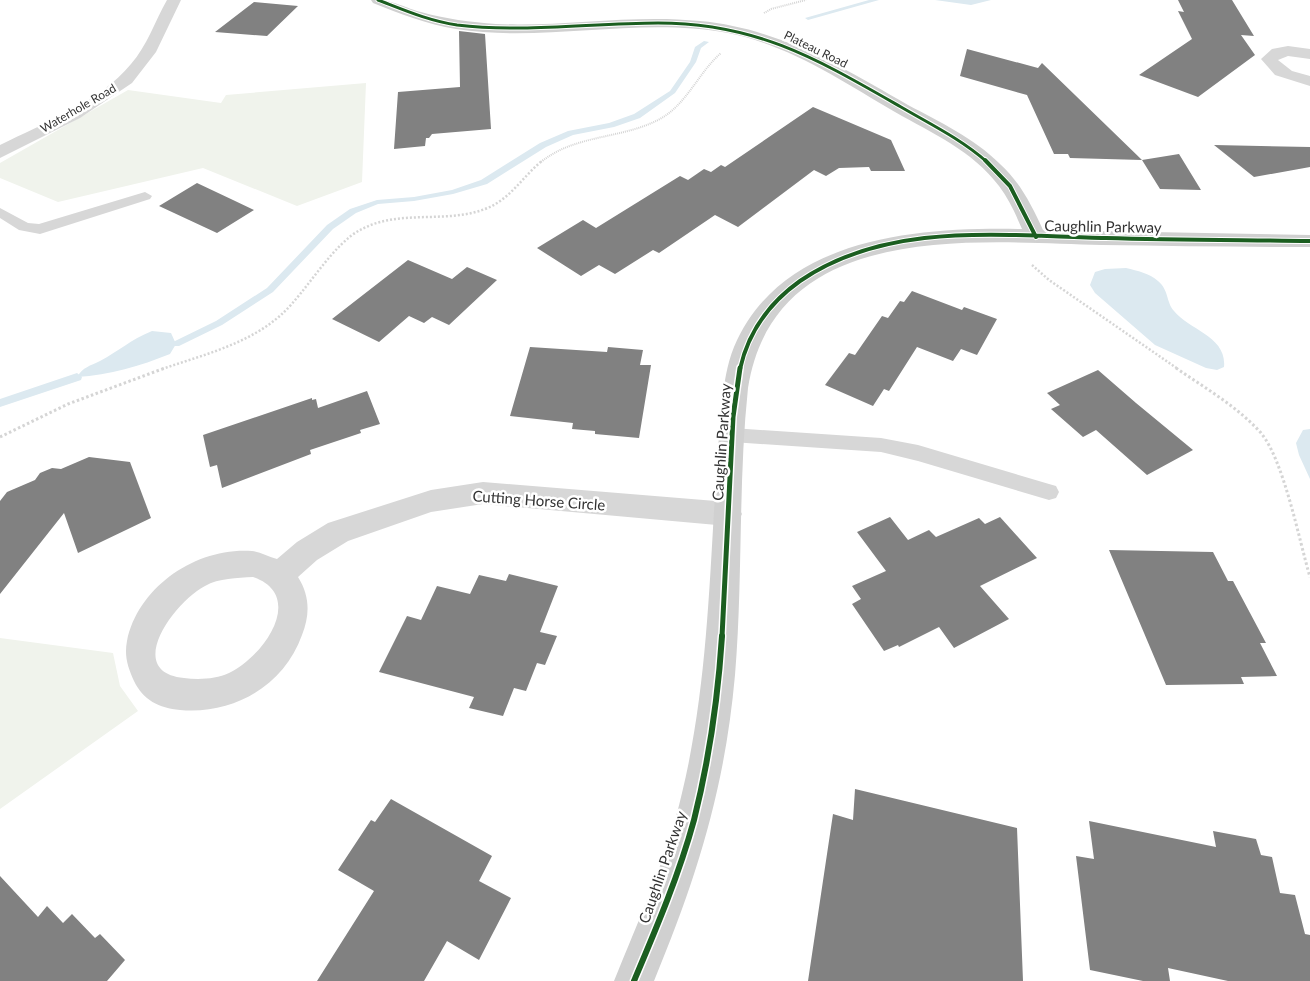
<svg xmlns="http://www.w3.org/2000/svg" width="1310" height="981" viewBox="0 0 1310 981" font-family="Lato,sans-serif">
  <rect width="100%" height="100%" fill="#fff"/>
  <path fill="#f0f3ec" d="M 366,83 L 362,182 L 297,206 L 203,168 L 58,202 L 0,178 L 0,163 L 128,90 L 221,103 L 226,95 Z
    M 0,638 L 113,653 L 120,686 L 138,711 L 0,809 Z"/>
  <path fill="#dce9f0" d="M 1126,268 C 1138,271 1149,273 1158,281 C 1169,290 1166,302 1174,311 C 1189,330 1227,336 1224,367 L 1217,370 L 1206,368 L 1155,345 L 1095,293 L 1090,285 L 1095,272 L 1105,269 Z
    M 152,331 L 171,333 L 176,344 L 170,354 C 140,366 110,375 77,377 C 83,367 90,366 100,361 C 119,351 130,340 152,331 Z
    M 1310,429 L 1310,479 L 1299,455 L 1296,443 L 1303,430 Z"/>
  <g fill="none" stroke-linecap="round" stroke-linejoin="round">
    <path fill="#dce9f0" fill-rule="evenodd" d="M 869,0 L 879,0 L 808,20 L 805,18 Z
      M 935,0 L 991,0 L 971,5 Z
      M 704,41 L 709,42 L 701,48 L 696,62 L 675,93 L 640,118 L 614,127 L 573,135 L 546,147 L 487,184 L 453,194 L 414,201 L 378,204 L 356,213 L 333,229 L 273,292 L 222,325 L 179,346 L 173,346 L 171,344 L 173,342 L 216,321 L 267,288 L 327,225 L 350,209 L 377,200 L 414,197 L 452,190 L 481,180 L 540,143 L 568,131 L 609,123 L 634,114 L 670,91 L 690,62 L 695,47 Z
      M 77,373 L 82,377 L 81,380 L 0,407 L 0,399 Z"/>
  </g>
  <path fill="#818181" d="M 1178,0 L 1232,0 L 1254,36 L 1241,35 L 1255,55 L 1198,97 L 1139,75 L 1192,39 L 1178,11 L 1184,12 Z
    M 254,2 L 298,6 L 267,36 L 215,32 Z
    M 459,31 L 485,34 L 491,129 L 432,134 L 429,138 L 426,138 L 425,146 L 394,149 L 398,92 L 460,87 Z
    M 967,49 L 1038,68 L 1042,63 L 1142,160 L 1070,158 L 1068,154 L 1054,154 L 1027,95 L 960,76 Z
    M 813,107 L 891,140 L 905,171 L 871,171 L 869,167 L 839,168 L 826,176 L 814,170 L 738,227 L 715,215 L 659,253 L 653,250 L 615,274 L 599,265 L 581,276 L 537,248 L 583,220 L 596,228 L 680,176 L 688,180 L 704,169 L 711,172 L 721,165 L 725,167 Z
    M 1214,145 L 1310,147 L 1310,167 L 1254,177 Z
    M 1179,154 L 1201,190 L 1160,189 L 1142,160 Z
    M 197,183 L 233,200 L 254,210 L 217,233 L 159,206 Z
    M 408,260 L 452,279 L 467,267 L 497,280 L 449,325 L 432,317 L 424,323 L 409,316 L 379,342 L 332,319 Z
    M 912,291 L 962,310 L 964,307 L 997,319 L 977,355 L 961,349 L 953,361 L 917,347 L 889,391 L 884,389 L 873,406 L 825,385 L 849,353 L 855,355 L 882,316 L 888,318 L 900,301 L 904,302 Z
    M 530,347 L 607,352 L 608,347 L 643,350 L 640,365 L 651,365 L 639,438 L 595,434 L 595,431 L 572,429 L 573,423 L 510,416 Z
    M 1098,370 L 1136,403 L 1193,450 L 1147,475 L 1096,430 L 1083,437 L 1051,409 L 1060,405 L 1047,393 Z
    M 367,391 L 380,424 L 360,430 L 361,433 L 310,450 L 311,454 L 222,488 L 217,465 L 210,467 L 203,435 L 312,398 L 312,400 L 316,399 L 318,408 Z
    M 89,457 L 130,462 L 151,518 L 78,553 L 64,513 L 0,594 L 0,501 L 7,492 L 35,480 L 40,473 L 52,468 L 61,469 Z
    M 890,517 L 908,540 L 929,530 L 936,537 L 979,518 L 985,524 L 1000,517 L 1037,558 L 980,586 L 1009,619 L 954,648 L 939,627 L 899,647 L 898,645 L 884,651 L 852,604 L 861,599 L 852,586 L 886,571 L 857,532 Z
    M 1109,550 L 1213,552 L 1228,581 L 1233,581 L 1266,643 L 1260,643 L 1277,676 L 1241,677 L 1244,684 L 1166,685 Z
    M 509,574 L 558,586 L 540,632 L 557,636 L 545,665 L 537,663 L 526,691 L 514,688 L 503,716 L 469,708 L 474,697 L 379,672 L 407,616 L 421,620 L 437,586 L 470,594 L 479,575 L 506,581 Z
    M 855,789 L 1017,828 L 1023,981 L 808,981 L 833,814 L 853,820 Z
    M 391,799 L 492,856 L 479,881 L 511,898 L 479,960 L 447,941 L 424,981 L 317,981 L 374,891 L 338,870 L 371,820 L 375,822 Z
    M 1089,821 L 1216,847 L 1213,831 L 1256,839 L 1261,855 L 1272,857 L 1280,893 L 1295,895 L 1305,934 L 1310,935 L 1310,981 L 1228,981 L 1168,968 L 1170,981 L 1143,981 L 1090,970 L 1076,856 L 1094,859 Z
    M 0,876 L 38,917 L 47,906 L 63,923 L 72,914 L 95,938 L 100,934 L 125,960 L 107,981 L 0,981 Z"/>
  <g fill="none" stroke-linecap="round" stroke-linejoin="round">
    <path stroke="#d5d5d5" stroke-width="2" stroke-dasharray="1 1" stroke-linecap="butt" d="M 764,13 L 771,9 L 806,0
      M 541,162 C 574,135 619,139 656,121 C 686,107 697,74 721,53"/>
    <path stroke="#d5d5d5" stroke-width="2.5" stroke-dasharray="2 2" stroke-linecap="butt" d="M 1032,265 L 1049,280 L 1178,369
      M 162,369 C 203,355 249,344 282,314 C 307,291 333,243 362,229 C 400,209 446,224 485,209 C 510,200 523,176 543,160"/>
    <path stroke="#d5d5d5" stroke-width="3" stroke-dasharray="2.5 2.5" stroke-linecap="butt" d="M 1176,368 C 1205,388 1238,407 1261,433 C 1284,461 1299,540 1310,577
      M 0,437 L 68,404 L 165,368"/>
    <path fill="#d7d7d7" fill-rule="evenodd" d="M 145,192 L 152,196 L 150,199 L 40,234 L 19,230 L 0,218 L 0,208 L 28,223 L 39,224 Z
      M 732,428 L 881,438 L 918,445 L 1049,484 L 1056,486 L 1059,492 L 1056,498 L 1049,500 L 918,461 L 881,452 L 732,442 L 725,440 L 723,435 L 725,430 Z"/>
    <path fill="#d7d7d7" fill-rule="evenodd" d="M 167,0 L 181,0 L 156,52 L 132,83 L 80,118 L 0,158 L 0,145 C 44,123 99,103 131,64 C 147,46 155,21 167,0 Z
      M 1288,46 L 1310,49 L 1310,59 L 1288,56 L 1278,60 L 1292,71 L 1310,76 L 1310,86 L 1275,75 L 1261,59 L 1272,49 Z
      M 483,482 L 728,502 L 738,506 L 742,514 L 738,522 L 728,526 L 483,504 L 431,512 L 348,541 L 317,560 L 298,577 C 310,596 310,615 302,635 C 284,686 233,715 180,710 C 159,708 143,700 134,681 C 128,668 124,656 127,641 C 138,587 196,547 252,551 C 260,552 269,557 277,559 L 297,542 L 328,523 L 431,490 ZM 253,577 C 307,596 263,657 229,673 C 216,679 199,680 184,678 C 123,672 174,602 205,586 C 219,578 237,578 253,577 Z"/>
    <path fill="#d0d0d0" fill-rule="evenodd" d="M 371,0 C 395,0 399,6 421,12 C 445,19 471,22 496,24 C 564,27 632,14 700,21 C 778,28 842,67 908,105 C 940,122 974,138 1000,164 C 1020,182 1032,206 1043,230 L 1310,235 L 1310,247 C 1241,247 1171,246 1102,245 C 975,242 775,219 748,388 C 738,483 743,580 735,675 C 725,788 697,877 654,981 L 614,981 C 639,919 667,858 682,793 C 713,665 709,533 722,402 C 724,384 727,364 734,347 C 781,236 919,227 1022,229 C 1016,215 1009,199 999,186 C 973,151 932,133 895,112 C 842,81 789,45 728,33 C 638,16 546,43 456,29 C 427,24 400,14 373,3 Z"/>
    <defs>
      <path id="cycleway-far3" d="M 378,0 C 404,10 429,21 457,25 C 524,33 591,23 658,23 C 757,23 817,59 901,107 C 930,124 961,139 987,162"/>
      <path id="cycleway-far2" d="M 985,160 L 1010,186 L 1036,237
        M 740,369 C 748,333 769,303 800,281 C 889,220 1004,236 1106,238 C 1174,240 1242,240 1310,241"/>
      <path id="cycleway-far1" d="M 722,637 L 733,417 L 740,368"/>
      <path id="cycleway" d="M 634,981 C 656,929 679,875 694,820 C 709,760 718,698 722,636"/>
    </defs>
    <use href="#cycleway-far3" stroke="#fff" stroke-width="5"/>
    <use href="#cycleway-far2" stroke="#fff" stroke-width="6"/>
    <use href="#cycleway-far1" stroke="#fff" stroke-width="8"/>
    <use href="#cycleway" stroke="#fff" stroke-width="9"/>
    <use href="#cycleway-far3" stroke="#1b5e20" stroke-width="3"/>
    <use href="#cycleway-far2" stroke="#1b5e20" stroke-width="4"/>
    <use href="#cycleway-far1" stroke="#1b5e20" stroke-width="5"/>
    <use href="#cycleway" stroke="#1b5e20" stroke-width="6"/>
  </g>
  <g text-anchor="middle" dominant-baseline="central" stroke-width="5" stroke-linejoin="round" paint-order="stroke">
    <g font-size="12" fill="#333" stroke="#fff">
      <text transform="translate(816 49) rotate(26)">Plateau Road</text>
      <text transform="translate(78 108) rotate(-30)">Waterhole Road</text>
    </g>
    <g font-size="15" fill="#333" stroke="#fff">
      <text transform="translate(1103 226) rotate(1)">Caughlin Parkway</text>
      <text transform="translate(721 442) rotate(-86)">Caughlin Parkway</text>
      <text transform="translate(539 500) rotate(4)">Cutting Horse Circle</text>
      <text transform="translate(662 867) rotate(-71)">Caughlin Parkway</text>
    </g>
  </g>
</svg>
